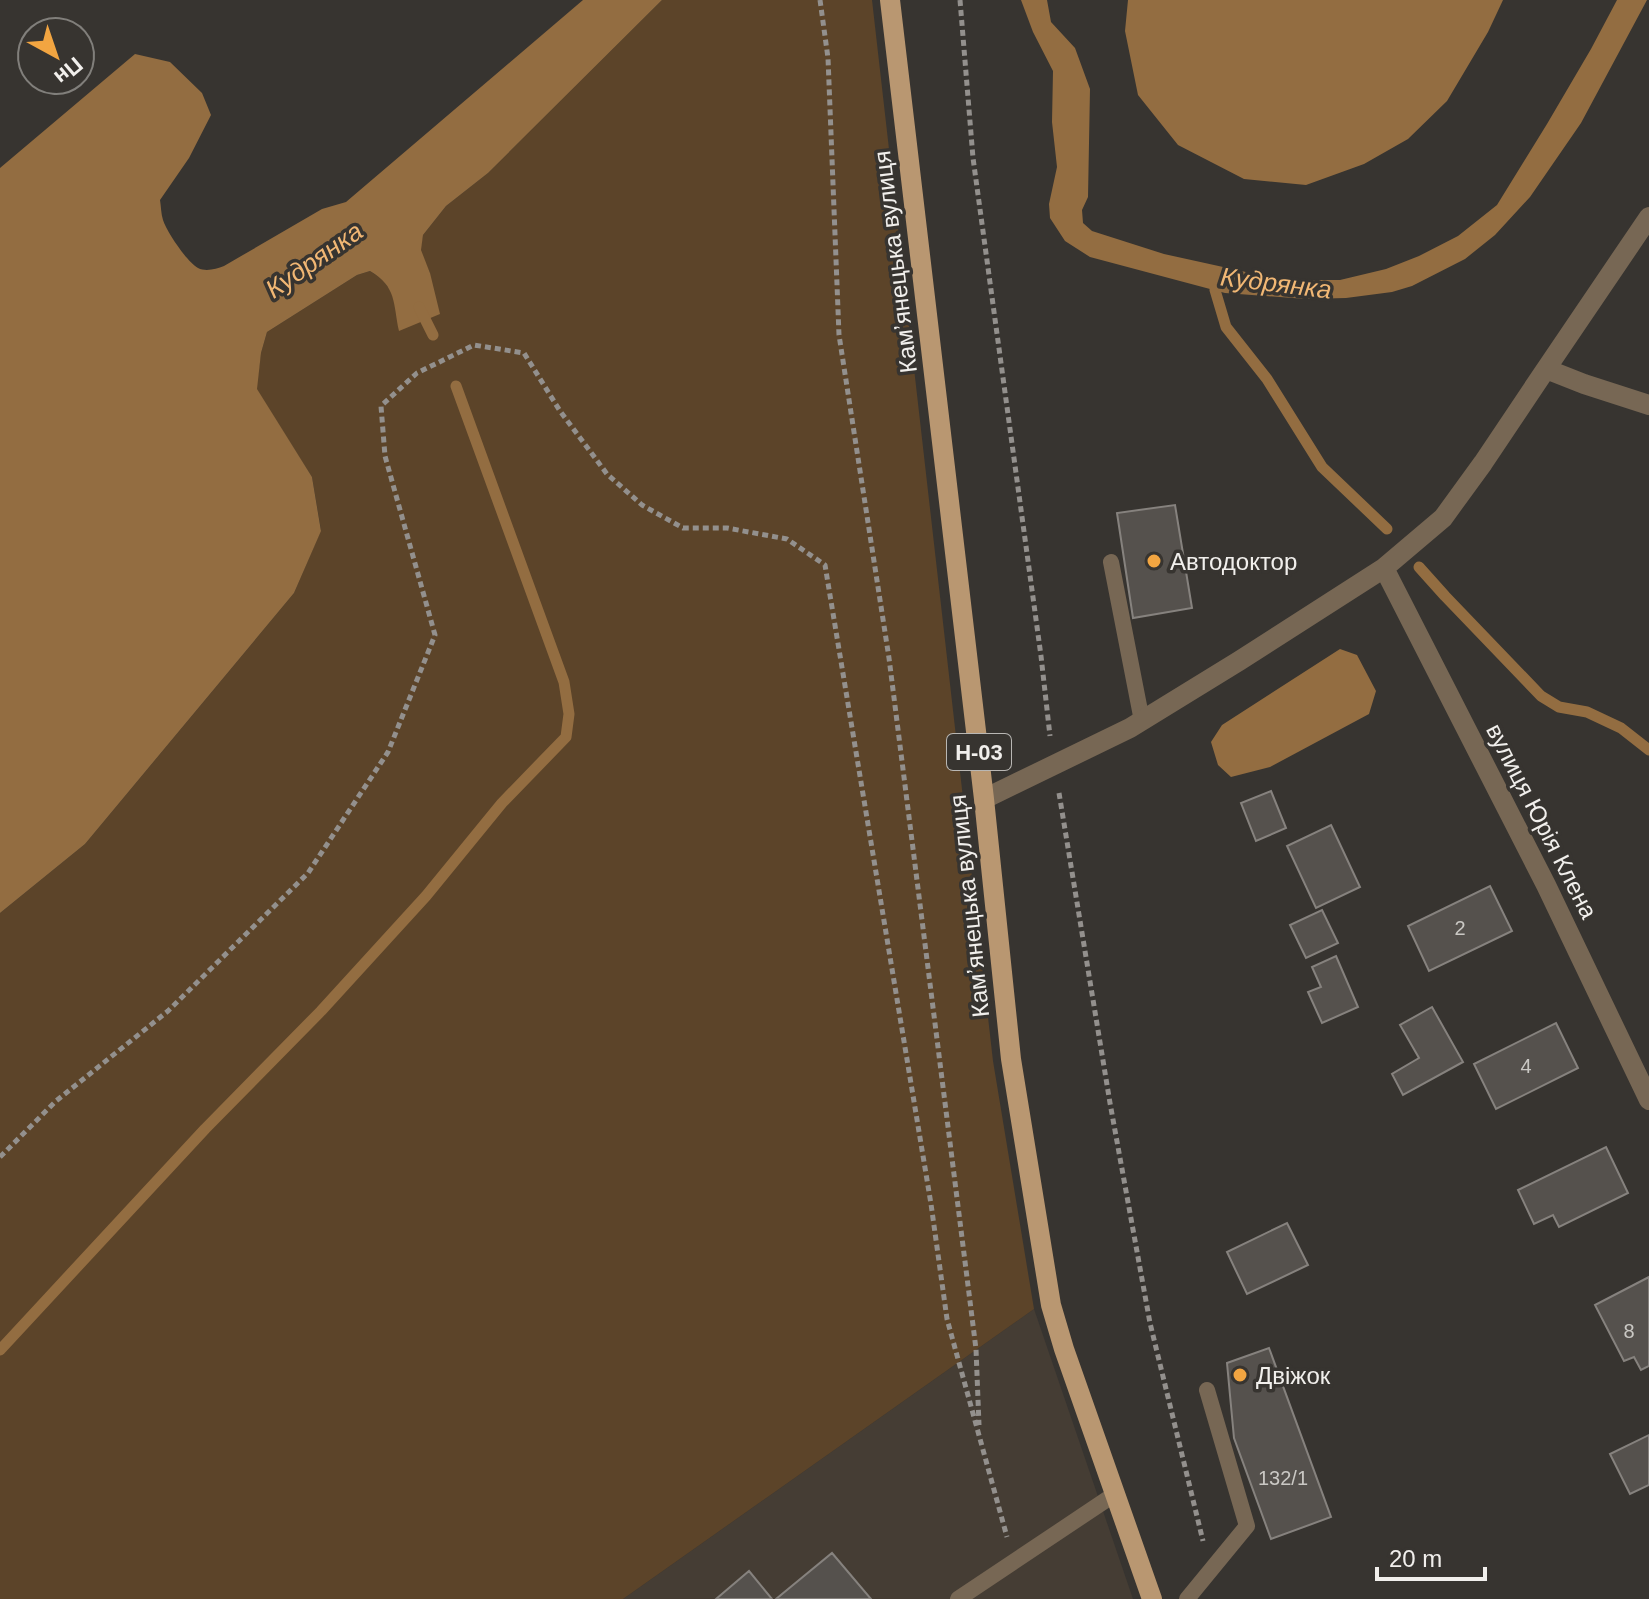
<svg xmlns="http://www.w3.org/2000/svg" width="1649" height="1599" viewBox="0 0 1649 1599" font-family="Helvetica,sans-serif">
  <rect width="100%" height="100%" fill="#373430"/>
  <path fill="#453d34" d="M 1034,1309 L 1133,1599 L 623,1599 Z"/>
  <path fill="#5c4429" d="M 662,0 L 872,0 L 993,1061 L 1034,1309 L 623,1599 L 0,1599 L 0,913 L 85,844 L 294,593 L 321,530 L 312,477 L 256,389 L 261,353 L 267,332 L 357,275 L 370,271 L 382,279 L 391,291 L 430,273 L 420,250 L 423,235 L 446,206 L 488,173 Z"/>
  <path fill="#936d41" d="M 583,0 L 662,0 L 488,173 L 446,206 L 423,235 L 421,250 L 430,273 L 440,314 L 399,331 C 393,303 397,287 370,271 L 357,275 L 267,332 L 261,353 L 257,389 L 312,477 L 321,531 L 294,593 L 85,844 L 0,913 L 0,168 L 135,54 L 170,62 L 202,93 L 211,115 L 189,158 L 160,200 C 161,206 161,214 163,220 C 167,232 187,262 198,268 C 206,272 216,269 224,266 L 322,209 L 346,202 Z
    M 1021,0 L 1047,0 L 1051,22 L 1075,48 L 1090,89 L 1088,197 L 1082,210 L 1083,223 L 1092,231 L 1164,254 L 1282,280 L 1340,280 L 1386,269 L 1419,256 L 1458,236 L 1497,205 L 1547,124 L 1591,49 L 1617,0 L 1647,0 L 1581,123 L 1530,197 L 1495,235 L 1465,259 L 1412,286 L 1392,292 L 1346,298 L 1306,299 L 1225,293 L 1090,257 L 1065,241 L 1050,218 L 1049,204 L 1057,167 L 1052,122 L 1053,71 L 1033,32 Z
    M 1128,0 L 1503,0 L 1488,32 L 1447,101 L 1408,139 L 1364,164 L 1306,185 L 1244,179 L 1178,145 L 1138,95 L 1125,31 Z
    M 1340,649 L 1357,655 L 1376,691 L 1369,714 L 1270,767 L 1231,777 L 1218,765 L 1211,742 L 1222,725 Z"/>
  <g fill="none" stroke-linecap="round" stroke-linejoin="round">
    <path stroke="#936d41" stroke-width="11" d="M 1215,290 L 1226,327 L 1267,379 L 1322,467 L 1387,529
      M 419,307 L 433,335
      M 1419,567 L 1445,596 L 1541,696 L 1559,707 L 1587,712 L 1621,728 L 1649,750
      M 0,1350 L 205,1129 L 321,1011 L 426,896 L 502,803 L 566,737 L 569,714 L 564,682 L 456,386"/>
  </g>
  <path fill="#55514d" stroke="#86827e" stroke-width="2" d="M 1175,505 L 1192,608 L 1133,618 L 1117,513 Z
    M 1271,791 L 1286,828 L 1256,841 L 1241,803 Z
    M 1331,825 L 1360,887 L 1316,908 L 1287,846 Z
    M 1490,886 L 1512,931 L 1429,971 L 1408,926 Z
    M 1322,910 L 1338,943 L 1306,958 L 1290,925 Z
    M 1336,956 L 1358,1007 L 1322,1023 L 1308,992 L 1321,987 L 1312,967 Z
    M 1432,1007 L 1463,1062 L 1403,1095 L 1392,1074 L 1419,1058 L 1400,1025 Z
    M 1556,1023 L 1578,1068 L 1496,1109 L 1474,1064 Z
    M 1606,1147 L 1628,1193 L 1559,1227 L 1553,1215 L 1534,1224 L 1518,1190 Z
    M 1287,1223 L 1308,1265 L 1247,1294 L 1227,1252 Z
    M 1649,1277 L 1649,1366 L 1641,1370 L 1634,1357 L 1624,1361 L 1595,1305 Z
    M 1269,1348 L 1331,1517 L 1271,1539 L 1234,1438 L 1227,1363 Z
    M 1649,1435 L 1649,1485 L 1630,1494 L 1610,1454 Z
    M 832,1553 L 871,1599 L 776,1599 Z
    M 749,1571 L 772,1599 L 716,1599 Z"/>
  <g fill="none" stroke-linecap="round" stroke-linejoin="round">
    <path stroke="#93908d" stroke-width="5" stroke-dasharray="6 4" stroke-linecap="butt" d="M 820,0 L 828,58 L 839,335 L 889,658 L 976,1349 L 979,1425
      M 960,0 L 973,158 L 1041,656 L 1050,736
      M 1059,793 L 1110,1103 L 1150,1323 L 1203,1541
      M 0,1157 L 56,1101 L 168,1011 L 308,873 L 388,752 L 435,635 L 385,456 L 381,406 L 417,373 L 474,345 L 524,353 L 560,411 L 607,474 L 642,505 L 683,528 L 727,528 L 787,539 L 825,565 L 931,1204 L 947,1319 L 1007,1537"/>
    <path stroke="#776754" stroke-width="16" d="M 1111,562 L 1142,721
      M 958,1599 L 1115,1494
      M 1187,1599 L 1247,1526 L 1207,1390"/>
    <path stroke="#776754" stroke-width="20" d="M 1546,369 L 1649,217
      M 1384,568 L 1546,885 L 1649,1100
      M 984,799 L 1130,728 L 1239,661 L 1384,568 L 1443,518 L 1483,463 L 1546,369 L 1584,384 L 1649,405"/>
    <path stroke="#b99771" stroke-width="20" d="M 890,0 L 984,799 L 1011,1059 L 1051,1305 L 1064,1349 L 1152,1599"/>
  </g>
  <g fill="#f2a541" stroke="#373430" stroke-width="3">
    <circle cx="1154" cy="561" r="8"/>
    <circle cx="1240" cy="1375" r="8"/>
  </g>
  <g text-anchor="middle" dominant-baseline="central" stroke-width="7" stroke-linejoin="round" paint-order="stroke">
    <g font-size="20" fill="#cac8c4">
      <text x="1460" y="928">2</text>
      <text x="1526" y="1066">4</text>
      <text x="1629" y="1331">8</text>
      <text x="1283" y="1478">132/1</text>
    </g>
    <rect fill="#373430" stroke="#b9b7b4" stroke-width="2" x="947" y="734" width="64" height="36" rx="6"/>
    <g font-size="22" font-weight="bold" fill="#f1efec">
      <text x="979" y="752">Н-03</text>
    </g>
    <g font-size="24" fill="#f1efec" stroke="#373430">
      <text transform="translate(895 262) rotate(-97)">Камʼянецька вулиця</text>
      <text transform="translate(1542 821) rotate(63)">вулиця Юрія Клена</text>
      <text transform="translate(969 906) rotate(-96)">Камʼянецька вулиця</text>
    </g>
    <g font-size="24" fill="#f1efec" stroke="#373430" text-anchor="start">
      <text x="1170" y="561">Автодоктор</text>
      <text x="1256" y="1375">Двіжок</text>
    </g>
    <g font-size="26" font-style="italic" fill="#f1b774" stroke="#373430">
      <text transform="translate(314 260) rotate(-35)">Кудрянка</text>
      <text transform="translate(1276 283) rotate(7)">Кудрянка</text>
    </g>
  </g>
  <g transform="translate(56 56) rotate(140)"><circle r="38" fill="#373430" stroke="#817f7b" stroke-width="2"/>
  <path d="M0-6L14 30L0 20L-14 30Z" fill="#f2a541"/>
  <text y="-12" font-size="22" font-weight="bold" text-anchor="middle" fill="#f1efec">Пн</text>
  </g>
  <path d="M1377 1567v12h108v-12" fill="none" stroke="#f1efec" stroke-width="4"/>
  <text x="1389" y="1567" font-size="24" fill="#f1efec" stroke="#373430" stroke-width="6" paint-order="stroke">20 m</text>
</svg>
